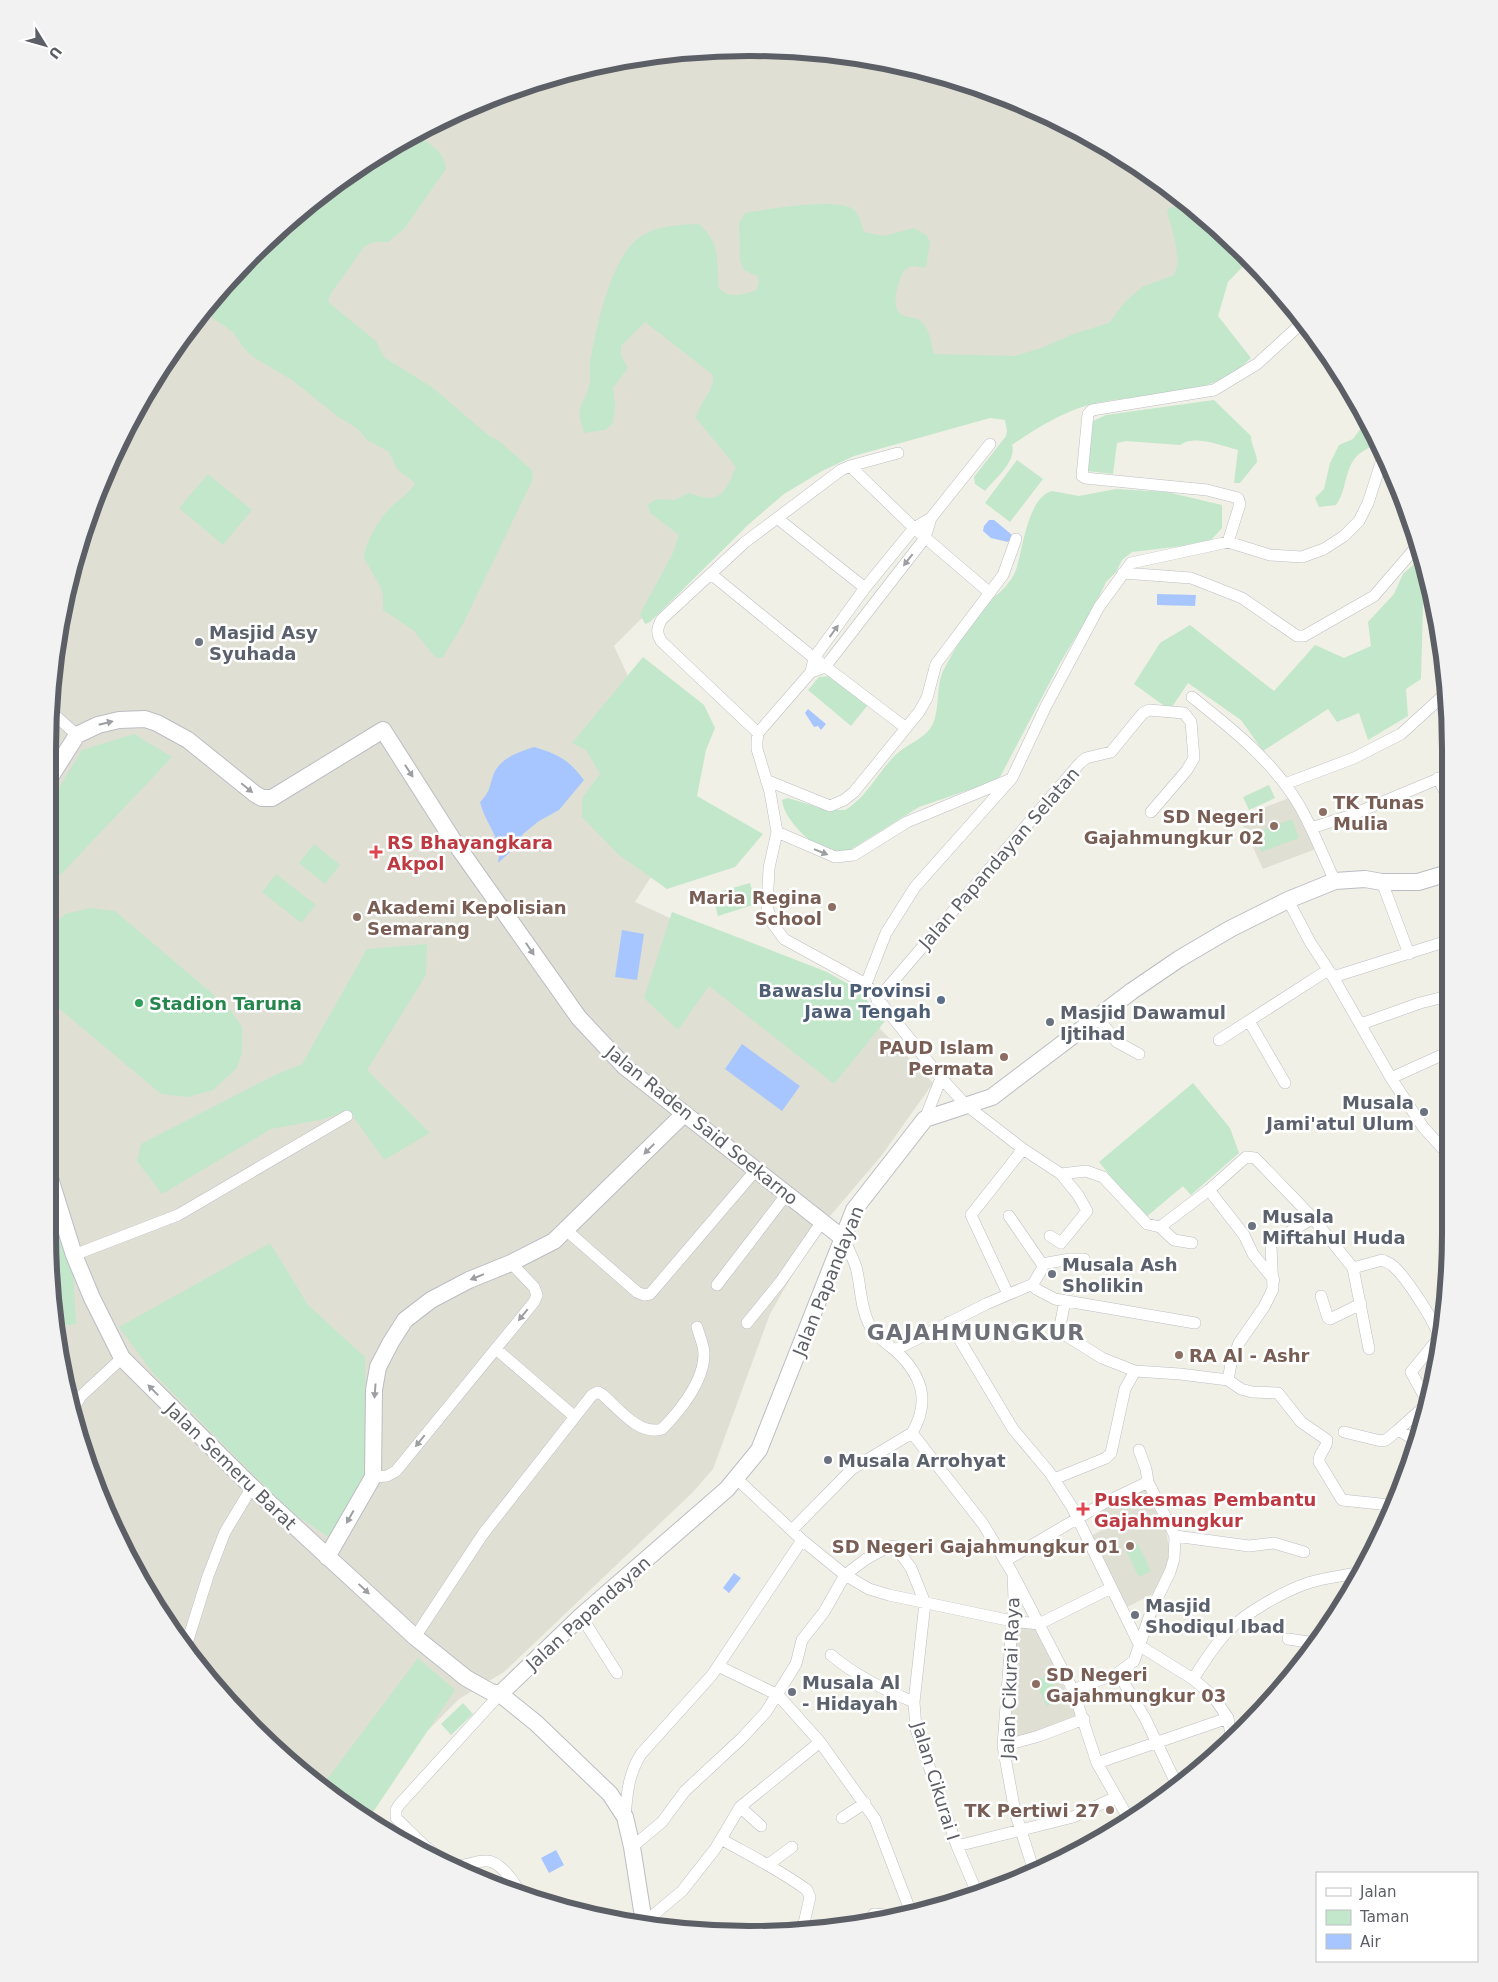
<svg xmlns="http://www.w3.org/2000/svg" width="1498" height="1982" viewBox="0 0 1498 1982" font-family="'DejaVu Sans',sans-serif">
  <rect width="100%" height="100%" fill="#f0f0e6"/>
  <path fill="#e0dfd4" d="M 749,48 L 886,61 L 1017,101 L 1138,166 L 1248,256 L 886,434 L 777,483 L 614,646 L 640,702 L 654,872 L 635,902 L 854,1002 L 933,1083 L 882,1155 L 819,1229 L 790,1279 L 770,1314 L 713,1469 L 693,1492 L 504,1672 L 459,1699 L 350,1809 L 253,1729 L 142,1584 L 71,1415 L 48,1233 L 49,703 L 71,567 L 120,438 L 192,322 L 253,253 L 359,166 L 480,101 L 612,61 Z
    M 1292,797 L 1316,849 L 1263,869 L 1239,817 Z
    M 1145,1485 L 1165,1526 L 1171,1559 L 1163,1584 L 1151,1595 L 1123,1609 L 1088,1538 L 1105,1528 L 1095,1509 Z
    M 1013,1623 L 1037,1625 L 1081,1726 L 1007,1749 Z"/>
  <path fill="#c3e7ca" d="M 418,134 C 430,146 445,151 446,169 L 404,229 L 388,242 L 374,242 L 365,246 L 331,293 L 328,302 L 376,341 L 384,357 L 433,388 L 488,435 L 499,441 L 532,470 L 533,479 L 463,624 L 443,657 L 439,658 L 435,657 L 414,631 L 383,610 L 383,595 L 380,586 L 364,558 C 365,542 379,519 390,508 C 399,499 408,495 415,483 L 397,469 L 389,452 L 367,440 L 358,429 L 337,416 L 292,380 L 253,357 L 243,347 L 233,332 L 202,311 L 253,253 L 359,166 Z
    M 1186,204 L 1250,259 L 1228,282 L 1218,316 L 1251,358 C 1205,403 1146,390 1089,405 C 1062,412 1035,429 1012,445 C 1017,461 995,479 985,491 L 975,484 L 974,477 L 1006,436 L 1007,431 L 1005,420 L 990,418 L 854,456 L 822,471 L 784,494 L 749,524 L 650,622 L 645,624 L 640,614 L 672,555 L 679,535 L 650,513 L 648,505 L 656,499 L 675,500 L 689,493 C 720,505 725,493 736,467 L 696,418 C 700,401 714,393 713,375 L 645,322 L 621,346 L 621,355 L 628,368 L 613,388 L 615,407 L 613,423 L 605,430 L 584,433 C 574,401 585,408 590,382 C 591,376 589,369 590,363 C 596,329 609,266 634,242 C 652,225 677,225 699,224 C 722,245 716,260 719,288 C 729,300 745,294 757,290 L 759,281 L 757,276 L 744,270 L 740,261 L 739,223 L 745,213 C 766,209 834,198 851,208 C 860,213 861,223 864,232 L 884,236 L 914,228 L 926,235 L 930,241 L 926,268 L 912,266 L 904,270 C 899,280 889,307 902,315 C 908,318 916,317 921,321 C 930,328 931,344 934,354 L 1015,356 L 1044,347 L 1073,334 L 1109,323 L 1124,303 L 1142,287 L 1174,275 L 1178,263 L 1175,240 L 1167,212 L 1169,208 Z
    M 1214,400 L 1251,436 C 1251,446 1257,452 1257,462 L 1240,483 L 1234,483 L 1238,450 C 1222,446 1194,434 1180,445 L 1126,441 L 1117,443 L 1113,474 L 1087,471 L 1093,421 L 1106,415 Z
    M 1364,424 L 1374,445 C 1369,448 1362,451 1358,455 C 1344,468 1347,491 1336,505 L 1319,507 L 1315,498 L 1324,489 L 1330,463 L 1339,445 L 1353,439 Z
    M 1017,460 L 1043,479 L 1010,522 L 985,503 Z
    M 208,474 L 252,510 L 223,545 L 179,508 Z
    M 1116,489 L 1167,492 L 1222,505 L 1222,528 L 1211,540 L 1183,546 L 1132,552 L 1122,560 L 1116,572 L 1106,582 L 1095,605 L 1060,663 L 1000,777 L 989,783 L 919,807 L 847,852 C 844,852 839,854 836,853 C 815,850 784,821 782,800 L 788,798 L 827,810 L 845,810 C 868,797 879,769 899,752 C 908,744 922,739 929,730 C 941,715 935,689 943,671 C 954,650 969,626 984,608 C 996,594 1011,586 1017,567 C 1023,548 1028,497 1052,491 L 1079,496 Z
    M 1421,558 L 1424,568 L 1421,679 L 1406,689 L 1408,716 L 1368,740 L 1359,713 L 1337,722 L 1328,709 L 1263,751 L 1241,720 L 1188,683 L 1170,710 L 1134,684 L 1160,643 L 1190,625 L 1274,691 L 1315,645 L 1344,658 L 1371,646 L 1368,622 L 1394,594 L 1403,574 Z
    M 643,657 L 704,705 L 715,728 L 706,750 L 697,796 L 763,834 L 735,867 L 667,889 L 619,855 L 582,817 L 582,798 L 600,774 L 586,750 L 572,743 Z
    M 830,676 L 867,706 L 851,726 L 808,690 L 819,677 Z
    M 134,734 L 172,757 L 48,888 L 49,804 L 82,750 Z
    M 1269,785 L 1275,798 L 1249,810 L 1243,797 Z
    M 1292,819 L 1299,838 L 1261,852 L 1255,833 Z
    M 314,844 L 340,865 L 325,884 L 299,863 Z
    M 276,874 L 316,905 L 301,923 L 262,892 Z
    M 750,883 L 756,904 L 718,916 L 712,894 Z
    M 91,908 L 115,911 L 228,1007 L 242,1027 L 242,1053 L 237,1068 L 213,1090 L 188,1097 L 161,1094 L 49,1000 L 48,931 L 65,914 Z
    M 672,912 L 827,972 L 857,989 L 885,1021 L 834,1084 L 709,986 L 678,1030 L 644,998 Z
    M 427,944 L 426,975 L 367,1070 L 430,1133 L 384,1160 L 349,1111 L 320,1120 L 271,1129 L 162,1194 L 137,1161 L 141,1144 L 273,1076 L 302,1064 L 367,949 Z
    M 1193,1083 L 1230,1128 L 1239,1153 L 1191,1195 L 1183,1186 L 1145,1218 L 1099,1162 Z
    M 48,1196 L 73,1270 L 76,1324 L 60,1326 L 48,1233 Z
    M 270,1243 L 308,1305 L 365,1357 L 368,1475 L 329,1537 L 289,1511 L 153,1373 L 119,1327 Z
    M 1138,1544 L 1151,1571 L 1139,1577 L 1126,1551 Z
    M 418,1658 L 455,1690 L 367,1821 L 322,1786 Z
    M 1049,1674 L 1061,1699 L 1047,1706 L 1035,1681 Z
    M 463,1703 L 473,1714 L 451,1735 L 441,1724 Z"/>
  <path fill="#a7c6ff" d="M 989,520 L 994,520 L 1011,534 L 1012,538 L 1008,542 L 991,538 L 983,531 L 984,526 Z
    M 1157,594 L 1196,595 L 1195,606 L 1157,605 Z
    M 808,709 L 826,724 L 821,730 L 818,726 L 814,727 L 805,713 Z
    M 534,747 C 558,754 569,760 584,780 L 559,810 L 539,821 L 523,834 L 510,852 L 498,863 C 503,838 486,826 480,802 C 488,794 489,790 492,779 C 497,759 516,753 534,747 Z
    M 622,930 L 644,934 L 637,980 L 615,977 Z
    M 742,1044 L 800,1086 L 782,1111 L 725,1069 Z
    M 734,1573 L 741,1578 L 729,1593 L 723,1588 Z
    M 556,1850 L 564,1865 L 549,1873 L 541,1858 Z"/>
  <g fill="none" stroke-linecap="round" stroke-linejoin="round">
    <defs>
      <path id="street" d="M 850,466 L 898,453
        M 777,518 L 865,588
        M 931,518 L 925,538 L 825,667 L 811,672 L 758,733 L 757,741 L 757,749 L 770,792 L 777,832 L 769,868 L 767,907 L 773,924 L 784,939 L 866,984 L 941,1078 L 966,1105 L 1023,1149 L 1061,1174 L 1086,1171 L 1103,1177 L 1147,1224 L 1160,1227 L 1209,1190 L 1246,1157 L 1255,1158 L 1313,1218 L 1353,1268 L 1369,1349
        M 1228,542 L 1240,504 L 1238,498 L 1207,490 L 1085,478 L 1082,476 L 1088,414 L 1092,410 L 1214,390 L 1257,364 L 1302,323
        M 1123,573 L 1191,578 L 1242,598 L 1297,636 L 1304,636 L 1374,596 L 1418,545
        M 711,574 L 814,658 L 906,728
        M 811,672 L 814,658 L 865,588 L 914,528 L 931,518 L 990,444
        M 1192,697 C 1231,728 1273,761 1299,805 C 1313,829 1323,856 1335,881
        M 49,710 L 77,735
        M 758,733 L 661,641 C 656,632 657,628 662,619 L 744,543 L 841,470 L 850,466 L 914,528 L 990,593
        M 1438,778 L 1445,792
        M 766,780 L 830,806 L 844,800 L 854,792 L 919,712 L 927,698 L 936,664 L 1003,575 L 1016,539
        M 1285,784 L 1354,758 L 1401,734 L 1445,694
        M 1311,828 L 1349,816 L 1445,776
        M 777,832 L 835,857 L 854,855 L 907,822 L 1011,779
        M 1382,882 L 1409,954
        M 1288,900 L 1310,942 L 1333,977 L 1391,1078 L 1423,1127 L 1444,1150
        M 1333,977 L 1444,942
        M 866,984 L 886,933 L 915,887 L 1012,778 L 1046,706 L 1099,607 L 1131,563 L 1228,542 L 1270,555 L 1302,557 L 1324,549 L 1344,536 L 1359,521 L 1368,503 L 1382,460
        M 877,1000 L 1080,763 L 1086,758 L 1111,752 L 1143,713 L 1149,710 L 1184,713 L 1191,722 L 1194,758 L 1187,770 L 1151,812
        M 1098,1018 L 1117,1042 L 1139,1054
        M 1249,1021 L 1285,1083
        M 1361,1024 L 1420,1003 L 1444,997
        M 1219,1040 L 1328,970
        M 1391,1078 L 1444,1054
        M 925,1119 L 941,1078
        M 1209,1190 L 1244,1235 L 1253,1254 L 1274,1280
        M 1009,1216 L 1042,1264 L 1042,1269 L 1033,1284
        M 1160,1227 L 1174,1240 L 1192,1243
        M 566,1230 L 637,1292 L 644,1295 L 650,1294 L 755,1171
        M 1050,1236 L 1061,1243 L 1087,1211 L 1078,1195 L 1061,1174
        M 844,1239 C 848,1248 853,1258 856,1267 C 861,1286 860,1306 869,1324 C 874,1335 886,1343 896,1351 C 922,1375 931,1401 912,1433
        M 74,1255 L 178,1215 L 347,1116
        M 1042,1264 L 1070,1259 L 1084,1259
        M 1353,1268 L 1382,1260 C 1386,1262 1390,1263 1393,1266 C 1403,1274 1441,1328 1438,1339 L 1411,1372 L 1427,1401
        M 717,1285 L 786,1195
        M 1008,1294 L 971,1215 L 1023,1149
        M 1321,1296 L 1328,1318 L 1330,1319 L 1361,1304
        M 1065,1301 L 1060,1326 L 1062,1333 L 1102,1358 L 1135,1371 L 1180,1374 L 1228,1380 L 1241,1389 L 1252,1392 L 1278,1393 L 1301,1422 L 1327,1440 C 1327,1449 1318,1453 1319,1462 L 1342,1500 L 1390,1505
        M 949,1322 L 1013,1429 L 1050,1473 L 1072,1507 L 1140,1646 L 1193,1679 L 1213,1696 L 1228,1718 L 1232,1740
        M 747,1323 L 781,1281 L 821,1223
        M 496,1349 L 575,1417
        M 895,1350 L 986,1304 L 1033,1284 L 1036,1289 L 1055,1299 L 1195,1323
        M 1228,1380 L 1231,1364 L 1239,1343 L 1264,1307 L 1273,1289 L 1271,1246 L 1273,1242 L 1313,1218
        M 71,1412 L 81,1396 L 122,1358
        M 1344,1432 L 1381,1441 L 1386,1440 L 1398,1430
        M 912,1433 L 983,1524 L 1013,1574 L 1014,1599 L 1003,1746 L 1015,1812 L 1033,1868
        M 1417,1441 L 1398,1430 L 1426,1405
        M 373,1477 L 387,1476 L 396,1471 L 534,1302 L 537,1295 L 534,1287 L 511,1263
        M 737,1479 L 802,1540 L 845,1575 L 869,1589 L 889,1595 L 1012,1621 L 1039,1624 L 1111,1588
        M 1054,1479 L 1106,1458 L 1111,1453 L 1125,1389 L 1135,1371
        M 792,1530 L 852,1469 L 912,1433
        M 1175,1536 L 1249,1546 L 1274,1543 L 1304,1552
        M 1005,1561 L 1102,1504 L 1148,1482
        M 1015,1578 L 1073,1690 L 1097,1763 L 1130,1821
        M 581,1616 L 617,1673
        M 415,1637 L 483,1534 L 592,1395 L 598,1392 L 603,1395 C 619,1409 639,1436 662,1429 C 680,1411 704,1381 704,1354 C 704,1345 699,1335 697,1327
        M 1288,1639 L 1315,1643
        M 187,1643 L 208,1576 L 225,1532 L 252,1487
        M 831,1655 C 856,1676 884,1690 914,1702
        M 718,1666 L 778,1695 L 820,1742 L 875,1819 L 910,1910
        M 1118,1673 L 1145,1718 L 1177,1785
        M 1193,1679 C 1204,1662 1215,1644 1229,1630 C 1247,1612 1284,1591 1308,1583 C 1323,1578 1341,1576 1357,1573
        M 1073,1690 L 1118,1673 L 1134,1661 L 1152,1609 L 1170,1572 L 1174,1559 L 1175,1536 L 1148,1482 L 1146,1469 L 1139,1450
        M 500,1694 L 399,1805 L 396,1810 L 396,1818 C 412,1833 427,1851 446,1861 C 464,1871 471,1860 487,1861 C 499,1861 513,1880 518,1889
        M 1003,1746 L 1039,1736 L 1084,1719
        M 1097,1763 L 1228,1718
        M 740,1807 L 761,1826
        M 625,1817 C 627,1794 628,1775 641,1754 L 712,1675 L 802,1540
        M 842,1818 L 865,1803
        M 721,1839 C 751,1856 780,1870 807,1890 L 810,1897 L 802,1932
        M 957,1846 L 1073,1817 L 1116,1797
        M 632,1847 L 662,1822 L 685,1791 L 742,1738 L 766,1712 L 796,1664 L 802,1640 L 824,1612 L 845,1575 L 866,1559 L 888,1547 L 895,1546 L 911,1568 L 925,1603 L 914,1702 L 916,1729 L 957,1846 L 978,1895
        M 769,1864 L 792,1847
        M 872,1918 L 874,1914 L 885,1915
        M 645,1922 L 682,1891 L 715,1849 L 740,1807 L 820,1742"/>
      <path id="secondary" d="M 49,779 L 77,735 L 98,725 L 119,720 L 145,719 L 157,723 L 188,740 L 255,794 L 262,798 L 272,798 L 383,730 L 453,840 L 579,1018 L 625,1067 L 844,1239
        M 48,1172 L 74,1255 L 92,1298 L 122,1358 L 252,1487 L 415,1637 L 466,1678 L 491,1692 L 500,1694 L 536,1723 L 610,1794 L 625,1817 L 632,1847 L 644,1923
        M 327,1557 L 373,1477 L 374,1390 L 378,1367 L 391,1342 L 405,1320 L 431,1300 L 469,1280 L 511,1263 L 554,1241 L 683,1115
        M 500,1694 L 581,1616 L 727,1489 L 759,1450 L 854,1210 L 925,1119 L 992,1097 L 1132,991 L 1179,959 L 1230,929 L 1288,900 L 1335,881 L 1365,879 L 1382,882 L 1418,882 L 1445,874"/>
    </defs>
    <use href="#street" stroke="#bdbec4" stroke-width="12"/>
    <use href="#secondary" stroke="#bbbdc4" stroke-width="18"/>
    <use href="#street" stroke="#fff" stroke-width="11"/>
    <use href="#secondary" stroke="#fff" stroke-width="16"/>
  </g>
  <defs><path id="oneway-solid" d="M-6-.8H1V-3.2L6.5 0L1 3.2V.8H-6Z" transform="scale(1.25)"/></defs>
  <g fill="#9e9fa3">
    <use href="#oneway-solid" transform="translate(908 560) rotate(128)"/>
    <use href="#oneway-solid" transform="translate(834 631) rotate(-54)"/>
    <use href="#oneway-solid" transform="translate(106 723) rotate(-14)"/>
    <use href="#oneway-solid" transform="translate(409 771) rotate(57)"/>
    <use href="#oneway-solid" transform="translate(247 788) rotate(39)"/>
    <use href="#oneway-solid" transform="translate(821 852) rotate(22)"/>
    <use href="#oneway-solid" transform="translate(530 949) rotate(56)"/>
    <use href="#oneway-solid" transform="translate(649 1149) rotate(135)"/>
    <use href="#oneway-solid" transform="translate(477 1277) rotate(158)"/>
    <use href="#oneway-solid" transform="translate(523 1315) rotate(129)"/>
    <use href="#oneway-solid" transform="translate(153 1390) rotate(-134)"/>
    <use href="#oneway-solid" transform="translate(375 1391) rotate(94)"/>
    <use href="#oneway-solid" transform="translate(420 1441) rotate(129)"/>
    <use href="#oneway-solid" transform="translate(350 1517) rotate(119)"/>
    <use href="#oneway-solid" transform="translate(364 1589) rotate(43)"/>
  </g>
  <g fill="#6b7280" stroke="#fff" stroke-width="2">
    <circle cx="199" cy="642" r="5"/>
    <circle cx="1050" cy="1022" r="5"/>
    <circle cx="1424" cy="1112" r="5"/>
    <circle cx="1252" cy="1226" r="5"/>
    <circle cx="1052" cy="1274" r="5"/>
    <circle cx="828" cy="1460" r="5"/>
    <circle cx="1135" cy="1615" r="5"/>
    <circle cx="792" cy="1692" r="5"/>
  </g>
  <g fill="#8d6e63" stroke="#fff" stroke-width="2">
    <circle cx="1323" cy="812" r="5"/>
    <circle cx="1274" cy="826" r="5"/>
    <circle cx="832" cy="907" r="5"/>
    <circle cx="357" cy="917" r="5"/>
    <circle cx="1004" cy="1057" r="5"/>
    <circle cx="1179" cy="1355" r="5"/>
    <circle cx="1130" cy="1546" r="5"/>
    <circle cx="1036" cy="1684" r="5"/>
    <circle cx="1110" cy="1810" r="5"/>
  </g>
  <g fill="#e0444e" stroke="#fff" stroke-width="2">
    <path d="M373.5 844.5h5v5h5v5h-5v5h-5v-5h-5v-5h5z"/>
    <path d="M1080.5 1501.5h5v5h5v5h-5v5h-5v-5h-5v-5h5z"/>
  </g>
  <circle fill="#5c6f8a" stroke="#fff" stroke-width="2" cx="941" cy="1000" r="5"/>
  <circle fill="#2e9e5b" stroke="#fff" stroke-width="2" cx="139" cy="1003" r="5"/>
  <g text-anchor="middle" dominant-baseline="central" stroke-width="5" stroke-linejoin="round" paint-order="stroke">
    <g font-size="18" font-weight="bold" fill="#5b616d" stroke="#fff" text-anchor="start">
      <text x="209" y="632">Masjid Asy<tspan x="209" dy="21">Syuhada</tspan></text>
      <text x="1060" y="1012">Masjid Dawamul<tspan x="1060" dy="21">Ijtihad</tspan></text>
      <text x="1414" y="1102" text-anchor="end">Musala<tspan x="1414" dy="21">Jami'atul Ulum</tspan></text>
      <text x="1262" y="1216">Musala<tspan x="1262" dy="21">Miftahul Huda</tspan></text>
      <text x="1062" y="1264">Musala Ash<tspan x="1062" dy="21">Sholikin</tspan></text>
      <text x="838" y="1460">Musala Arrohyat</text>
      <text x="1145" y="1605">Masjid<tspan x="1145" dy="21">Shodiqul Ibad</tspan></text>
      <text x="802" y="1682">Musala Al<tspan x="802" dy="21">- Hidayah</tspan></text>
    </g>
    <g font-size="18" font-weight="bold" fill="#785e54" stroke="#fff" text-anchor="end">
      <text x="1333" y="802" text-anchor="start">TK Tunas<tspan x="1333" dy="21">Mulia</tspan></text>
      <text x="1264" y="816">SD Negeri<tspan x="1264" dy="21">Gajahmungkur 02</tspan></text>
      <text x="822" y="897">Maria Regina<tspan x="822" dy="21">School</tspan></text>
      <text x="367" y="907" text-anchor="start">Akademi Kepolisian<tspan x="367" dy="21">Semarang</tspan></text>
      <text x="994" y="1047">PAUD Islam<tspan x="994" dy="21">Permata</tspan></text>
      <text x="1189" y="1355" text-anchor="start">RA Al - Ashr</text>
      <text x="1120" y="1546">SD Negeri Gajahmungkur 01</text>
      <text x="1046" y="1674" text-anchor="start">SD Negeri<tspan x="1046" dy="21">Gajahmungkur 03</tspan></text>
      <text x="1100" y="1810">TK Pertiwi 27</text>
    </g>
    <g font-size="18" font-weight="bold" fill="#be3a42" stroke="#fff" text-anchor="start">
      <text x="387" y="842">RS Bhayangkara<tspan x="387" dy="21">Akpol</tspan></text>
      <text x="1094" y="1499">Puskesmas Pembantu<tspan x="1094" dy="21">Gajahmungkur</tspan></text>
    </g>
    <g font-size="18" fill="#5d5f66" stroke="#fff">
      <text transform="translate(999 858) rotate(-49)">Jalan Papandayan Selatan</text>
      <text transform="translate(702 1125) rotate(39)">Jalan Raden Said Soekarno</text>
      <text transform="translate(828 1281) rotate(-68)">Jalan Papandayan</text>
      <text transform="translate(231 1466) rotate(44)">Jalan Semeru Barat</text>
      <text transform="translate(588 1613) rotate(-42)">Jalan Papandayan</text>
      <text transform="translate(1010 1678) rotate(-88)">Jalan Cikurai Raya</text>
      <text transform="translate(936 1781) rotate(73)">Jalan Cikurai I</text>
    </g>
    <g font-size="18" font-weight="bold" fill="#4e5e75" stroke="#fff" text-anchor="end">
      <text x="931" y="990">Bawaslu Provinsi<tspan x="931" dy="21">Jawa Tengah</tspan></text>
    </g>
    <g font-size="18" font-weight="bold" fill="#27864d" stroke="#fff" text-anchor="start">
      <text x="149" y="1003">Stadion Taruna</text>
    </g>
    <g font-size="22" font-weight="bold" letter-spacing="1" fill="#6e7178" stroke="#fff">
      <text x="976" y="1332">GAJAHMUNGKUR</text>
    </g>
  </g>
  <path d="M0 0H1498V1982H0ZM749 56H749A693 693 0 0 1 1442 749V1233A693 693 0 0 1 749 1926H749A693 693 0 0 1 56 1233V749A693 693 0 0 1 749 56Z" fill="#f2f2f3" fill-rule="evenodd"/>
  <path fill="none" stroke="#5d5f66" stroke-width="6" d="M749 56H749A693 693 0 0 1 1442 749V1233A693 693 0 0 1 749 1926H749A693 693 0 0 1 56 1233V749A693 693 0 0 1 749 56Z"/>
  <rect x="1316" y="1872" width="162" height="90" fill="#ffffff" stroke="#bebfc2"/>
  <rect x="1326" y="1888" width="25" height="8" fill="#ffffff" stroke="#bebfc2"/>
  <text x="1360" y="1897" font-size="15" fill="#5d5f66">Jalan</text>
  <rect x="1326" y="1910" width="25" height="15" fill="#c3e7ca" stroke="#bebfc2"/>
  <text x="1360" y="1922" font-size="15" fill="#5d5f66">Taman</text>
  <rect x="1326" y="1934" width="25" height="15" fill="#a7c6ff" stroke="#bebfc2"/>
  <text x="1360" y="1947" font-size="15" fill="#5d5f66">Air</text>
  <g transform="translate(45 45) rotate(127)" stroke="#ffffff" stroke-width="4" paint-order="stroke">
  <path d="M0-4L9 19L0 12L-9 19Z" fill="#5d5f66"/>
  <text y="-8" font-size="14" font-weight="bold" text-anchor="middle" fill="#5d5f66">U</text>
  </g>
</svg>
